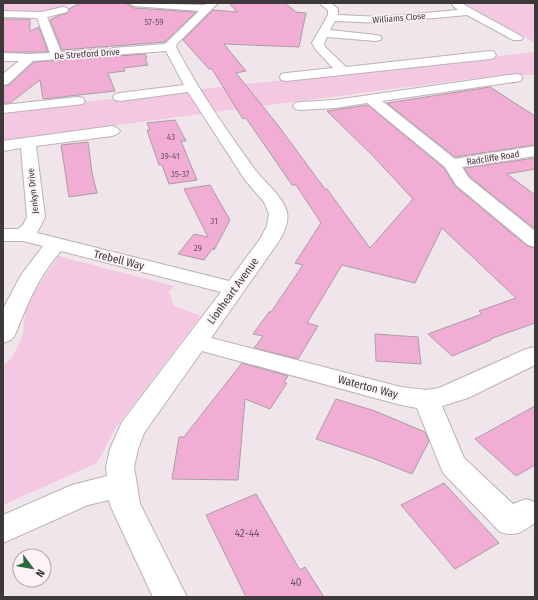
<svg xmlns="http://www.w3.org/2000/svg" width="538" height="600" viewBox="0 0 538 600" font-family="'Fira Sans Condensed',sans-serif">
  <rect width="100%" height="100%" fill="#efe5ea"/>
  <path fill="#f4c8e0" d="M 3,3 L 73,3 C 50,12 28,13 3,12 Z
    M 464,3 L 535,3 L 535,43 Z
    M 535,52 L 535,75 L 496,76 C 332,96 168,119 3,140 L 3,111 Z
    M 58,256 L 174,286 L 169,292 L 174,306 L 201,316 L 116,427 L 97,463 L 3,505 L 3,366 L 12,358 L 23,335 L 26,305 Z"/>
  <path fill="#f1add3" stroke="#a89ea3" d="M 80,3 L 125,3 L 134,8 L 196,12 L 165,42 L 62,50 L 50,20 L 57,16 L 67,13 L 69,9 Z
    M 229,3 L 285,3 L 296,12 L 306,13 L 299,47 L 224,44 L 246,71 L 236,73 L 277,124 L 325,189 L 327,189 L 370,248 L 413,199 L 373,156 L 327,111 L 368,105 L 444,168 L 455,186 L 527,246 L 535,248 L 535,323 L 490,339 L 491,340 L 452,356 L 428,334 L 482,314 L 479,311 L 516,298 L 442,228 L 415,283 L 342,265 L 307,323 L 318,326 L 298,359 L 254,348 L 263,336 L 253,334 L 269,312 L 271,312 L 303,265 L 295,263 L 321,223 L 296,185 L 292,185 L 246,118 L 243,119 L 212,69 L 209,69 L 183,40 L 213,10 L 237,12 Z
    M 3,19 L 30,19 L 30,31 L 39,27 L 48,52 L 3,52 Z
    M 145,54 L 147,58 L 145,58 L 148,65 L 124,68 L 125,71 L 108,73 L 115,91 L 43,99 L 40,80 L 10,103 L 3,103 L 3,86 L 9,85 L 34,62 Z
    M 490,87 L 535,116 L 535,145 L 455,157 L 387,103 Z
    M 175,120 L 186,141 L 181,141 L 197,180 L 169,184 L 162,165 L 159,165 L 147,130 L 150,130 L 147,123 Z
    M 88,142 L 92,173 L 97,193 L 69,197 L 61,145 Z
    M 535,158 L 535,169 L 507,174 L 535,195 L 535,229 L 470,177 L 464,168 Z
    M 210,185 L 230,220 L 214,250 L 213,248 L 204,260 L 178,254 L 194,234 L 208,237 L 184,189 Z
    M 375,334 L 418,337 L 421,364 L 376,361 Z
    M 242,363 L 288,376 L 284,382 L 287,383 L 270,409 L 245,399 L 238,480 L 172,479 L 179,437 L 184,437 Z
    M 336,399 L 375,411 L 425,432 L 429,441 L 412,474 L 372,458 L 316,439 Z
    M 535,406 L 535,465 L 516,476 L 475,439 Z
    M 444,483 L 499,543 L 455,569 L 401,505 Z
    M 256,494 L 300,570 L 305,567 L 324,597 L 246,597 L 206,515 Z"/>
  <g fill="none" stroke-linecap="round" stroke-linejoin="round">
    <defs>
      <path id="minor" d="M 129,3 L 205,5 L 207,3 L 218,3 L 177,44 L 176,47 C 199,91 227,131 256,171 C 266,184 282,195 287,212 C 289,223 284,232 279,241 L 211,338 L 401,387 L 427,390 L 439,388 L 526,349 L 535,347 L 535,365 L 468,398 L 442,406 L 464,458 L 513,504 L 526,499 L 535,502 L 535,523 C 522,532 516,537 500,532 L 443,473 L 417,408 L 401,405 L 202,351 L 144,433 L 138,449 L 134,467 L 140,504 L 187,597 L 153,597 L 110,505 L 109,500 L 88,505 L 3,543 L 3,515 L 72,485 L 107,476 L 106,467 L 110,449 L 122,422 L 221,292 L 61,251 C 39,275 27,305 15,335 L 11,340 L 3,343 L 3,309 L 21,275 L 43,246 L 23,241 L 3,241 L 3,229 L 18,229 L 23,225 L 27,217 L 21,148 L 3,151 L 3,141 L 112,126 L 117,128 L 120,131 L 117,134 L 112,136 L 36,146 L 45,217 L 37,233 L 229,281 L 260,239 L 267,226 L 269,214 L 264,202 L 245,180 L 188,92 L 120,101 L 115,100 L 113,97 L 115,94 L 120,93 L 184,85 L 166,51 L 33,61 L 8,84 L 3,85 L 3,74 L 19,61 L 3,61 L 3,53 L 30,54 L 50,53 L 37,18 L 3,17 L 3,11 L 41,12 L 63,7 L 67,8 L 68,10 L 67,12 L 47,17 L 61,52 L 165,44 L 199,11 L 134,6 Z
        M 319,3 L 331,3 L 338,9 L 338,15 L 381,17 L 458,10 L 452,5 L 453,3 L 461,3 L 521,36 L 523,38 L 521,40 L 513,40 L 467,15 L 381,23 L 335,21 L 330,30 L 376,35 L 380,36 L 382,38 L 380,40 L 376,41 L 327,37 L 324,43 L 325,47 L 346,67 L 490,51 L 494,52 L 496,55 L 494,58 L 490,59 L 286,81 L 281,80 L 280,77 L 281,74 L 286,73 L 333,68 L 316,50 L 312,43 L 328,15 L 328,10 Z
        M 516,74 L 521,75 L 522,78 L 521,81 L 382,101 L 455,159 L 535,146 L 535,156 L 462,167 L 469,178 L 535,231 L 535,247 L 528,245 L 456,185 L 445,167 L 367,103 L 335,108 L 300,110 L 295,109 L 293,106 L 295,103 L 300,102 L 335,100 Z
        M 78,97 L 83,98 L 85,101 L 83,104 L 3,113 L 3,105 Z"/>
    </defs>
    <use href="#minor" stroke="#bbb2b7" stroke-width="2"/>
    <use href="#minor" fill="#fff" fill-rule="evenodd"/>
  </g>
  <g text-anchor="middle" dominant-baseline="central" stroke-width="3.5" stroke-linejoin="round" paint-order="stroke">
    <g font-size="9" fill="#3d393b" stroke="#fdf2f8">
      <text transform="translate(399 18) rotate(-5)">Williams Close</text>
      <text transform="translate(87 54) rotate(-4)">De Stretford Drive</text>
      <text transform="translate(493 158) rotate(-9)">Radcliffe Road</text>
      <text transform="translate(33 191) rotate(-96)">Jenkyn Drive</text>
    </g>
    <g font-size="9" fill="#6a5661">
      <text x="154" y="22">57-59</text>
      <text x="171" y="137">43</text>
      <text x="170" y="156">39-41</text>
      <text x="180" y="174">35-37</text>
      <text x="214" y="221">31</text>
      <text x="198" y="248">29</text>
    </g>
    <g font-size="11" fill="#3d393b" stroke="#fdf2f8">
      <text transform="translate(119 260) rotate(14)">Trebell Way</text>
      <text transform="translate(233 291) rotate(-54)">Lionheart Avenue</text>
      <text transform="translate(368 387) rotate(15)">Waterton Way</text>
    </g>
    <g font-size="11" fill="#6a5661">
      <text x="247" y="533">42-44</text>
      <text x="296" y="582">40</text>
    </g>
  </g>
  <rect width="538" height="600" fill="none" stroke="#3d393b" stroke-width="8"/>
  <g transform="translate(32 568) rotate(122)"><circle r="19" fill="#fdf2f8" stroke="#b0a8ac"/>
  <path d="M0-3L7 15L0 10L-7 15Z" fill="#266d39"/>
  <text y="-6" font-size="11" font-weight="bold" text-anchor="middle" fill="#3d393b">N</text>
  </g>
</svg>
